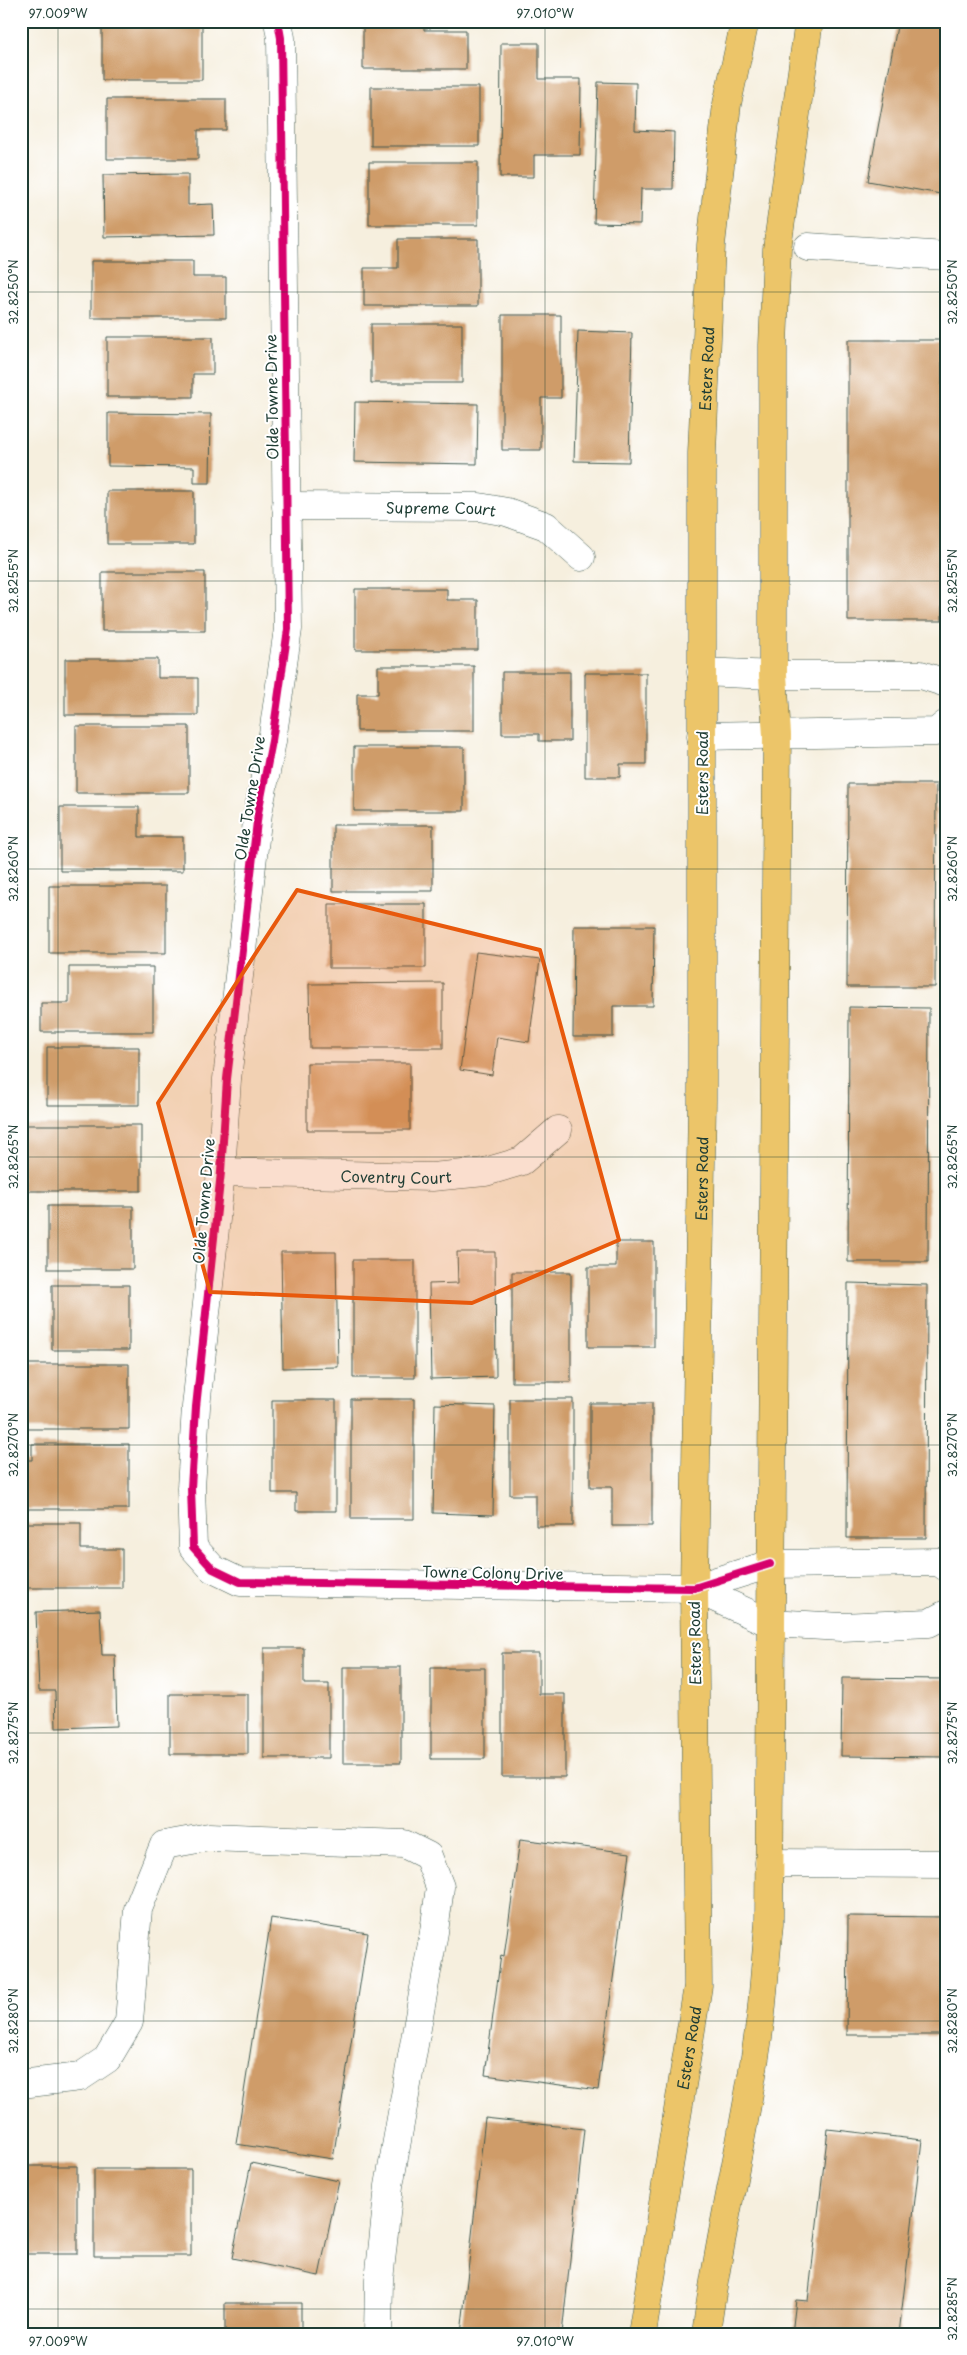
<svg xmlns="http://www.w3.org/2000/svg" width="967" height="2355" viewBox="0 0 967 2355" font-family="'Playpen Sans',sans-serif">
  <rect width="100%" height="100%" fill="#fff"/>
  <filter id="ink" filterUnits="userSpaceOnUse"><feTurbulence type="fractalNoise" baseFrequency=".02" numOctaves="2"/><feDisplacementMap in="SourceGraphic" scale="10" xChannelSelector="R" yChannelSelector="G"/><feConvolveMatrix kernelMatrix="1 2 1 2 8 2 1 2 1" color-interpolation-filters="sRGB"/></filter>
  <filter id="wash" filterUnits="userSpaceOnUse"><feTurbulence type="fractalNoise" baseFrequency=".0096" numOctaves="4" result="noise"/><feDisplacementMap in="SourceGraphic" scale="20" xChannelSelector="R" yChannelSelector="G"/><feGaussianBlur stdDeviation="1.12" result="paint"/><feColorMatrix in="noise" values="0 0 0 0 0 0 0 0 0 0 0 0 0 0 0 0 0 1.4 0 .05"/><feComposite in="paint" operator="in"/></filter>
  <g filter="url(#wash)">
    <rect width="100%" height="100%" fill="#f6efde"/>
    <g id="blocks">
      <path fill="#cf9c69" d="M 102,21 L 202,21 L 202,80 L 102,80 Z
        M 363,21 L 424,21 L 424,30 L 466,30 L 466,69 L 363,69 Z
        M 898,21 L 946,21 L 946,195 L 868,181 Z
        M 501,43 L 539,43 L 539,79 L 581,79 L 580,155 L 534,155 L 534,177 L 500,177 Z
        M 598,82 L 636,83 L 635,130 L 674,132 L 673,189 L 641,189 L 640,224 L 594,223 Z
        M 371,87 L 479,87 L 479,146 L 371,146 Z
        M 107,99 L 226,99 L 226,130 L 198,130 L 198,159 L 107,159 Z
        M 369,162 L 478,162 L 478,225 L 369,225 Z
        M 188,174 L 188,205 L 213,204 L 214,235 L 104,237 L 103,175 Z
        M 398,239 L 478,239 L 478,306 L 364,306 L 364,268 L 398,268 Z
        M 91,261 L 193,261 L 193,277 L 226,277 L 226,318 L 91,318 Z
        M 502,315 L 561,315 L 561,398 L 541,398 L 541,450 L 502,450 Z
        M 371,324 L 462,324 L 462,383 L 371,383 Z
        M 578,331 L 632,333 L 629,462 L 574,461 Z
        M 107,337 L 213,337 L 213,374 L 193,374 L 193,397 L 107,397 Z
        M 848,340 L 942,340 L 942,621 L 848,621 Z
        M 355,402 L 478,404 L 477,464 L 354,462 Z
        M 108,413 L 211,414 L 210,483 L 194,483 L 194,467 L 108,466 Z
        M 107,491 L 194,491 L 194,544 L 107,544 Z
        M 102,572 L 205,572 L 205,631 L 102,631 Z
        M 355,589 L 447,589 L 447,600 L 478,600 L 478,650 L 355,650 Z
        M 65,659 L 158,659 L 158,678 L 198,678 L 198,715 L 65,715 Z
        M 378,666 L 474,666 L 474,731 L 357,731 L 357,694 L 378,694 Z
        M 502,672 L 570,672 L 570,741 L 539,741 L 539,734 L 502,734 Z
        M 585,673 L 646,673 L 646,764 L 620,764 L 620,777 L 585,777 Z
        M 76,726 L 189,726 L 189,793 L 76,793 Z
        M 354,747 L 464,747 L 464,811 L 354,811 Z
        M 848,784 L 936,784 L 935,987 L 847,987 Z
        M 60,807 L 139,807 L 139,837 L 183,837 L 183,871 L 60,871 Z
        M 333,825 L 433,825 L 433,891 L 333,891 Z
        M 49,886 L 166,886 L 166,953 L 49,953 Z
        M 329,904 L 426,904 L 426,968 L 329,968 Z
        M 574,926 L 654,926 L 653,1006 L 613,1006 L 613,1037 L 573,1037 Z
        M 476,952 L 540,960 L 529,1042 L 497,1037 L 492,1075 L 460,1070 Z
        M 69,967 L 153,967 L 153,1032 L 41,1032 L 41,1003 L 69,1003 Z
        M 443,983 L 443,1048 L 310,1048 L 309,984 Z
        M 849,1007 L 929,1008 L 928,1262 L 848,1262 Z
        M 47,1047 L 139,1047 L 139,1105 L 47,1105 Z
        M 307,1063 L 410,1063 L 410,1130 L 307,1130 Z
        M 21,1125 L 141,1125 L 141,1191 L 21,1191 Z
        M 48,1206 L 133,1206 L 133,1269 L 48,1269 Z
        M 616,1242 L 654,1242 L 654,1347 L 588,1347 L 588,1267 L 616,1267 Z
        M 281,1252 L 336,1252 L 338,1367 L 283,1368 Z
        M 457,1252 L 495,1252 L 496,1377 L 431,1379 L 429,1284 L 458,1283 Z
        M 353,1260 L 415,1260 L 415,1378 L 353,1378 Z
        M 512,1272 L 571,1272 L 571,1382 L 512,1382 Z
        M 848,1283 L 927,1285 L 926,1538 L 847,1538 Z
        M 52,1285 L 129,1285 L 129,1350 L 52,1350 Z
        M 21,1364 L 129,1364 L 129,1429 L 21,1429 Z
        M 351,1399 L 414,1399 L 414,1519 L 351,1519 Z
        M 510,1399 L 573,1399 L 573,1526 L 536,1526 L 536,1495 L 510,1495 Z
        M 272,1400 L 336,1400 L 336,1511 L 296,1511 L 296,1493 L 272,1493 Z
        M 590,1403 L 652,1403 L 652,1526 L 612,1526 L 612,1487 L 590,1487 Z
        M 435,1404 L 495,1406 L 493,1515 L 433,1513 Z
        M 32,1444 L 129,1444 L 129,1509 L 21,1509 L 21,1460 L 32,1460 Z
        M 21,1523 L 81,1523 L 81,1549 L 122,1549 L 122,1588 L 21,1588 Z
        M 100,1610 L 102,1655 L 115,1655 L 117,1726 L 56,1728 L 55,1691 L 39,1691 L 36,1612 Z
        M 264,1648 L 304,1648 L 304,1684 L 329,1684 L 329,1758 L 264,1758 Z
        M 502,1653 L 539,1653 L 539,1694 L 565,1694 L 565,1777 L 502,1777 Z
        M 343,1667 L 401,1667 L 401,1763 L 343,1763 Z
        M 431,1668 L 485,1668 L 485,1759 L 431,1759 Z
        M 842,1678 L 946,1679 L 946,1757 L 841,1756 Z
        M 170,1694 L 248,1694 L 248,1754 L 170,1754 Z
        M 520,1839 L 630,1853 L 598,2090 L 485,2075 L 501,1955 L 504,1956 Z
        M 848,1916 L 946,1917 L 946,2035 L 847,2035 Z
        M 271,1918 L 368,1933 L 333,2159 L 236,2144 Z
        M 485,2118 L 584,2129 L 562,2334 L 461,2334 Z
        M 828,2129 L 922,2140 L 899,2334 L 792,2334 L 796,2300 L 808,2301 Z
        M 251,2163 L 339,2181 L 319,2276 L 232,2258 Z
        M 21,2166 L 77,2166 L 77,2254 L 21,2254 Z
        M 94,2169 L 191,2169 L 191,2256 L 94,2256 Z
        M 225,2303 L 301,2303 L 301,2334 L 225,2334 Z"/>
    </g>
  </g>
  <g filter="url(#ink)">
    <use href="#blocks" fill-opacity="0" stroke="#3f584e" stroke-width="1"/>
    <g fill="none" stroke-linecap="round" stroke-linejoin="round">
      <defs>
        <g id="minor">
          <path d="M 278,21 L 281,38 L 288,629 L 272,741 L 258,813 L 227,1079 L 221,1172 L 196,1407 L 191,1488 L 193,1547 L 213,1569 L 240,1582 L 694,1588 L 770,1564 L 939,1562 L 946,1567"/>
          <path d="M 808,247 L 946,256"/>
          <path id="s1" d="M 286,506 L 479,507 L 507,512 L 546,526 L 581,557"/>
          <path d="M 701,672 L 773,675 L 921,675 L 946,683"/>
          <path d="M 701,736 L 936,732 L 946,724"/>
          <path id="s2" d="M 221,1172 L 432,1177 L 485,1172 L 522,1161 L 558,1130"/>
          <path d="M 694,1588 L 770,1623 L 842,1627 L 929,1623 L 946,1614"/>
          <path d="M 769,1863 L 946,1864"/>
          <path d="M 21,2084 L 80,2077 L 107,2059 L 129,2022 L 138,1909 L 164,1845 L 209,1837 L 404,1844 L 428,1856 L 440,1887 L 434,1932 L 389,2186 L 379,2280 L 378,2334"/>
        </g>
        <g id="major">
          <path id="s3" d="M 642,2334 L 698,1986 L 694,1588 L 702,1101 L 702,453 L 711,245 L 727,104 L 745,21"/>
          <path d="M 706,2334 C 720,2227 748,2122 761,2015 C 764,1985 766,1954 769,1924 L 777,735 L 773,675 L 773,345 L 777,249 L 809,21"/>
        </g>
      </defs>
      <use href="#minor" stroke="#3f584e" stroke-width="29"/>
      <use href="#major" stroke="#3f584e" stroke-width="29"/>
      <use href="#minor" stroke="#fff" stroke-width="28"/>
      <use href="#major" stroke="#ecc569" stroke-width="28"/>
      <defs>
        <path id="cycleway" d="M 278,21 L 281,38 L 288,629 L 272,741 L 258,813 L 227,1079 L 221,1172 L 196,1407 L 191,1488 L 193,1547 L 213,1569 L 240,1582 L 694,1588 L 770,1564"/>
      </defs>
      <use href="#cycleway" stroke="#fff" stroke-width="11"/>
      <use href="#cycleway" stroke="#d6006c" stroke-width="8"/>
    </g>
  </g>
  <path fill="#e8590c" fill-opacity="0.2" stroke="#e8590c" stroke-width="4" stroke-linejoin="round" d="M 297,890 L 540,950 L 619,1240 L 472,1303 L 210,1292 L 158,1103 Z"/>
  <path fill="none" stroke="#1f3d34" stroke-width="1" stroke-opacity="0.45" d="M 58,21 L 58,2334M 545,21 L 545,2334M 21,292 L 946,292M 21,581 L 946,581M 21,869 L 946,869M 21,1157 L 946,1157M 21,1445 L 946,1445M 21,1733 L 946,1733M 21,2021 L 946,2021M 21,2309 L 946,2309"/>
  <g text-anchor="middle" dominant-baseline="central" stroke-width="4" stroke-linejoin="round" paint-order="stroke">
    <g font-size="15" fill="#1f3d34" stroke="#fff">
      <text stroke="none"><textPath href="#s3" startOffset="1970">Esters Road</textPath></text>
      <text transform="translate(271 397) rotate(-91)">Olde Towne Drive</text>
      <text stroke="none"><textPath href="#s1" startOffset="155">Supreme Court</textPath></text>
      <text transform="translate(701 773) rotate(-90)">Esters Road</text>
      <text transform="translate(249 798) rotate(-81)">Olde Towne Drive</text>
      <text stroke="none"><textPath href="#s2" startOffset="175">Coventry Court</textPath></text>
      <text stroke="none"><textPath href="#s3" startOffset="1160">Esters Road</textPath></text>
      <text transform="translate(203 1201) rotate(-85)">Olde Towne Drive</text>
      <text transform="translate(493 1572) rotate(1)">Towne Colony Drive</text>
      <text transform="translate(694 1643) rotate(-91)">Esters Road</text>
      <text stroke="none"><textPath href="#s3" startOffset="290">Esters Road</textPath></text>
    </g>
  </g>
  <rect width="967" height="2355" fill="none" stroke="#fff" stroke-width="55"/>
  <rect x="28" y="28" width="912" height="2300" fill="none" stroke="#1f3d34" stroke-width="2"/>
  <g font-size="12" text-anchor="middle" fill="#1f3d34">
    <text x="58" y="18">97.009°W</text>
    <text x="545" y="18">97.010°W</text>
    <text transform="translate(953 292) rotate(-90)" y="4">32.8250°N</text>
    <text transform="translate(14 292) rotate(-90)" y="4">32.8250°N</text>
    <text transform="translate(953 581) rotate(-90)" y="4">32.8255°N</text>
    <text transform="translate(14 581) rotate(-90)" y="4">32.8255°N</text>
    <text transform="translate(14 869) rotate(-90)" y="4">32.8260°N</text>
    <text transform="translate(953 869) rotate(-90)" y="4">32.8260°N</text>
    <text transform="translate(14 1157) rotate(-90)" y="4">32.8265°N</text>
    <text transform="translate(953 1157) rotate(-90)" y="4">32.8265°N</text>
    <text transform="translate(953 1445) rotate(-90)" y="4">32.8270°N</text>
    <text transform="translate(14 1445) rotate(-90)" y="4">32.8270°N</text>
    <text transform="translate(953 1733) rotate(-90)" y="4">32.8275°N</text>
    <text transform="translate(14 1733) rotate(-90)" y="4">32.8275°N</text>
    <text transform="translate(953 2021) rotate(-90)" y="4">32.8280°N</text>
    <text transform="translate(14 2021) rotate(-90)" y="4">32.8280°N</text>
    <text transform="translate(953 2309) rotate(-90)" y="4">32.8285°N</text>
    <text x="58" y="2346">97.009°W</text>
    <text x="545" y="2346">97.010°W</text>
  </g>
</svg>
